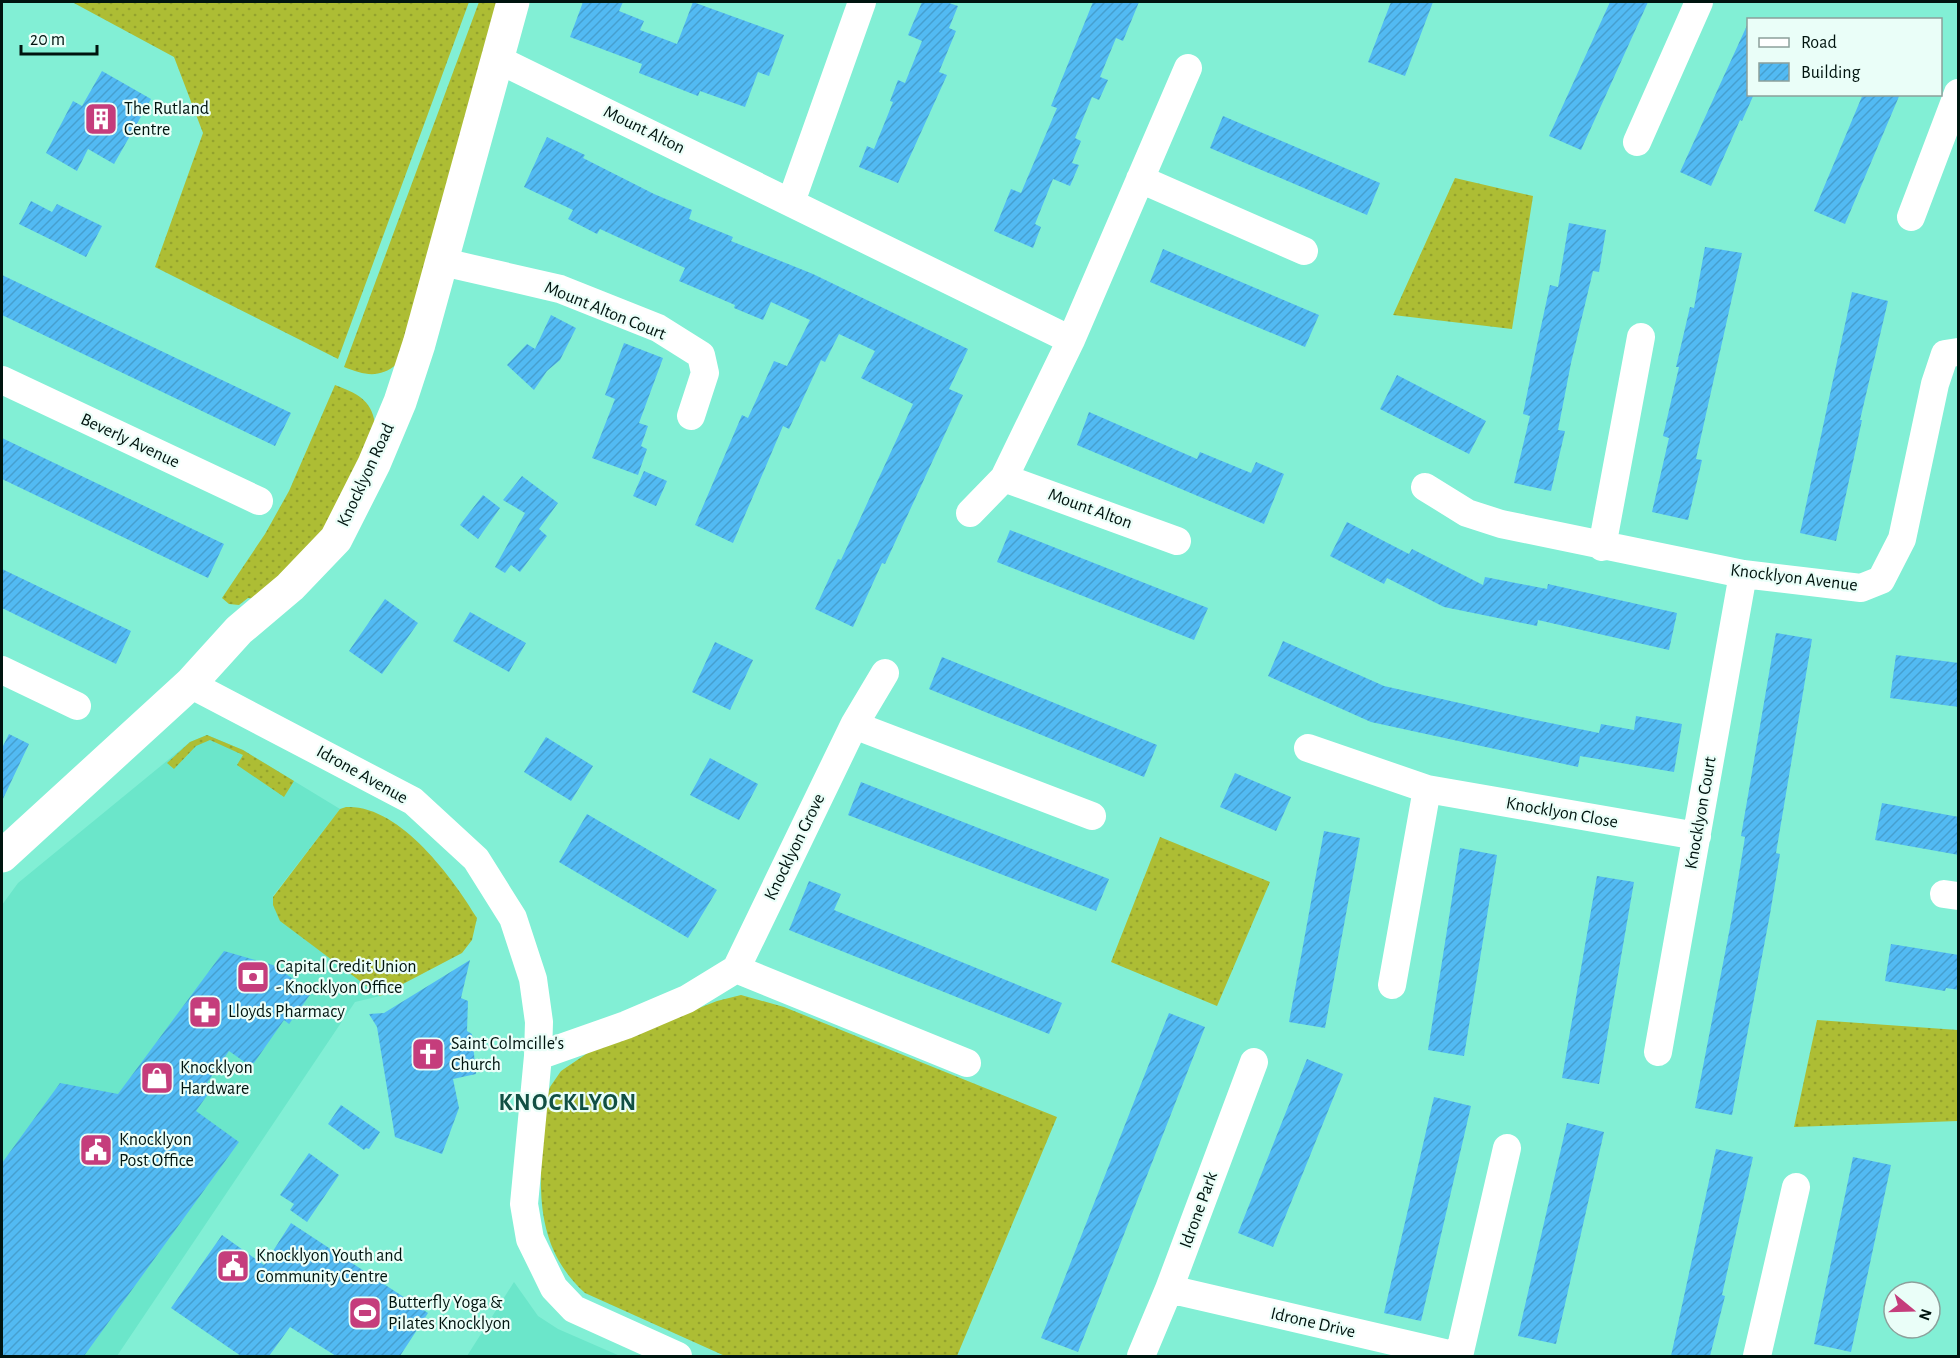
<svg xmlns="http://www.w3.org/2000/svg" width="1960" height="1358" viewBox="0 0 1960 1358" font-family="'Alegreya Sans',sans-serif">
  <defs>
    <pattern id="grass-dots" width="8" height="8" patternUnits="userSpaceOnUse" patternTransform="scale(1.5)"><rect width="8" height="8" fill="#adbd34"/><path d="M2 2h.1M6 6h.1" fill="none" stroke="#93a22d" stroke-width="1.8" stroke-linecap="round"/></pattern>
    <pattern id="building-hatch" width="6" height="6" patternUnits="userSpaceOnUse" patternTransform="scale(1.5)"><rect width="6" height="6" fill="#52baf3"/><path d="M-1 1l2-2M0 6l6-6M5 7l2-2" fill="none" stroke="#469fcf"/></pattern>
  </defs>
  <rect width="100%" height="100%" fill="#82efd5"/>
  <path fill="#6be6ca" d="M 207,735 L 243,750 L 340,809 L 273,896 L 281,921 L 380,996 L 355,1002 L 117,1356 L 2,1356 L 2,905 L 18,883 L 190,742 Z
    M 514,1282 L 538,1316 L 558,1329 L 620,1356 L 467,1356 Z"/>
  <path fill="url(#grass-dots)" d="M 72,2 L 469,2 L 338,359 L 155,267 L 203,133 L 174,57 Z
    M 479,2 L 500,2 L 397,364 C 379,379 364,375 344,367 Z
    M 1455,178 L 1533,196 L 1512,329 L 1393,315 Z
    M 335,385 C 356,393 371,399 375,423 L 331,524 L 255,599 L 248,598 L 239,605 L 229,604 L 222,598 L 265,534 L 289,491 Z
    M 207,735 L 243,750 L 294,781 L 284,797 L 237,765 L 243,755 L 210,740 L 196,746 L 174,769 L 167,763 L 190,742 Z
    M 346,807 C 399,804 453,878 477,918 L 472,940 L 462,953 L 380,996 L 280,921 L 273,905 L 273,897 L 340,809 Z
    M 1160,837 L 1270,882 L 1217,1006 L 1111,962 Z
    M 741,995 L 784,1007 L 1057,1117 L 957,1356 L 725,1356 L 585,1293 C 528,1241 541,1174 545,1105 L 550,1087 L 561,1071 L 592,1050 L 717,1001 Z
    M 1817,1020 L 1958,1030 L 1958,1121 L 1794,1127 Z"/>
  <path fill="url(#building-hatch)" d="M 583,2 L 623,2 L 619,11 L 644,21 L 640,30 L 677,44 L 693,2 L 784,35 L 769,76 L 758,72 L 745,107 L 700,91 L 698,96 L 639,73 L 642,64 L 570,37 Z
    M 922,2 L 946,2 L 958,6 L 949,28 L 956,31 L 939,72 L 947,75 L 898,183 L 859,167 L 867,146 L 874,149 L 893,102 L 890,101 L 898,80 L 905,83 L 922,41 L 908,35 Z
    M 1093,2 L 1139,2 L 1123,41 L 1116,38 L 1100,77 L 1108,80 L 1099,100 L 1092,97 L 1075,138 L 1081,141 L 1072,163 L 1079,165 L 1070,186 L 1053,179 L 1035,224 L 1041,227 L 1033,248 L 994,231 L 1011,189 L 1021,193 L 1057,108 L 1051,106 Z
    M 1391,2 L 1433,2 L 1405,76 L 1368,62 Z
    M 1610,2 L 1648,2 L 1581,150 L 1549,136 Z
    M 1749,21 L 1749,94 L 1754,94 L 1742,121 L 1740,120 L 1711,186 L 1680,172 Z
    M 102,71 L 151,99 L 114,164 L 88,149 L 77,171 L 46,153 L 73,101 L 82,106 Z
    M 1863,94 L 1900,94 L 1845,224 L 1814,211 Z
    M 1223,116 L 1380,183 L 1367,215 L 1210,148 Z
    M 547,137 L 585,155 L 583,158 L 654,194 L 692,210 L 689,219 L 733,237 L 731,241 L 813,274 L 968,349 L 949,389 L 963,395 L 885,564 L 882,563 L 853,627 L 815,609 L 838,559 L 841,560 L 913,404 L 861,378 L 875,351 L 839,334 L 825,362 L 821,360 L 789,429 L 783,426 L 733,543 L 695,525 L 742,415 L 748,418 L 774,361 L 787,366 L 810,320 L 771,302 L 763,320 L 734,308 L 735,305 L 679,281 L 685,268 L 600,229 L 597,234 L 568,219 L 573,210 L 524,187 Z
    M 31,201 L 52,212 L 57,204 L 102,226 L 86,257 L 19,224 Z
    M 1569,223 L 1606,230 L 1599,272 L 1593,271 L 1571,363 L 1558,430 L 1565,431 L 1551,491 L 1514,483 L 1530,416 L 1523,414 L 1537,345 L 1550,285 L 1558,287 Z
    M 1705,247 L 1742,253 L 1696,459 L 1702,460 L 1688,520 L 1652,512 L 1669,438 L 1663,436 L 1679,367 L 1676,367 L 1690,307 L 1694,308 Z
    M 1163,249 L 1319,315 L 1305,347 L 1150,282 Z
    M 2,275 L 291,413 L 275,446 L 2,315 Z
    M 1852,292 L 1888,301 L 1860,420 L 1862,420 L 1836,541 L 1800,533 Z
    M 551,315 L 576,328 L 560,360 L 547,371 L 534,390 L 507,365 L 527,344 L 535,349 Z
    M 624,343 L 663,358 L 639,423 L 648,426 L 641,446 L 647,449 L 638,475 L 592,458 L 615,399 L 605,395 Z
    M 1397,375 L 1486,421 L 1469,454 L 1380,409 Z
    M 1089,412 L 1197,459 L 1200,452 L 1251,473 L 1256,462 L 1284,474 L 1264,524 L 1077,445 Z
    M 2,438 L 224,544 L 208,578 L 2,479 Z
    M 644,471 L 667,481 L 656,506 L 633,496 Z
    M 522,476 L 558,503 L 539,529 L 547,536 L 520,572 L 511,565 L 505,573 L 495,567 L 525,513 L 503,500 Z
    M 483,495 L 500,508 L 478,539 L 460,525 Z
    M 1347,522 L 1409,554 L 1412,549 L 1483,585 L 1485,577 L 1547,589 L 1548,584 L 1677,613 L 1669,650 L 1538,620 L 1537,626 L 1444,607 L 1387,578 L 1384,584 L 1330,556 Z
    M 1010,530 L 1208,608 L 1194,640 L 997,562 Z
    M 2,569 L 131,631 L 116,664 L 2,608 Z
    M 385,599 L 418,623 L 382,674 L 349,651 Z
    M 470,612 L 526,643 L 509,672 L 453,641 Z
    M 1776,633 L 1812,639 L 1776,853 L 1780,854 L 1770,914 L 1732,1115 L 1695,1108 L 1732,917 L 1745,837 L 1741,836 Z
    M 1283,641 L 1384,686 L 1526,718 L 1599,733 L 1601,724 L 1634,730 L 1636,716 L 1682,724 L 1674,772 L 1580,756 L 1578,767 L 1371,722 L 1268,676 Z
    M 715,642 L 753,660 L 730,710 L 692,692 Z
    M 1896,655 L 1959,663 L 1959,707 L 1890,698 Z
    M 942,657 L 1157,745 L 1144,777 L 929,689 Z
    M 9,734 L 29,744 L 2,801 L 2,748 Z
    M 546,737 L 593,766 L 571,801 L 524,772 Z
    M 710,758 L 758,784 L 739,820 L 690,795 Z
    M 1235,773 L 1291,797 L 1276,831 L 1220,807 Z
    M 861,782 L 1109,879 L 1096,911 L 848,815 Z
    M 1882,803 L 1959,817 L 1959,855 L 1875,840 Z
    M 587,814 L 717,890 L 688,938 L 559,862 Z
    M 1324,831 L 1360,838 L 1325,1028 L 1289,1022 Z
    M 1460,848 L 1497,855 L 1464,1056 L 1428,1050 Z
    M 1597,876 L 1634,882 L 1599,1084 L 1562,1078 Z
    M 809,881 L 841,894 L 834,910 L 1062,1003 L 1049,1034 L 789,930 Z
    M 1891,944 L 1959,955 L 1959,990 L 1946,988 L 1945,991 L 1885,981 Z
    M 224,951 L 273,965 L 312,992 L 289,1024 L 284,1020 L 254,1063 L 246,1063 L 229,1051 L 207,1083 L 213,1087 L 196,1111 L 239,1142 L 84,1356 L 2,1356 L 2,1163 L 60,1083 L 118,1094 Z
    M 470,960 L 461,998 L 468,1001 L 467,1031 L 472,1034 L 476,1074 L 453,1079 L 459,1108 L 442,1154 L 395,1137 L 377,1027 L 369,1014 L 384,1013 Z
    M 1169,1013 L 1205,1027 L 1078,1352 L 1041,1338 Z
    M 1307,1059 L 1343,1074 L 1273,1247 L 1238,1233 Z
    M 1434,1097 L 1471,1106 L 1421,1321 L 1384,1313 Z
    M 341,1105 L 380,1132 L 369,1149 L 366,1148 L 364,1150 L 328,1124 Z
    M 1567,1123 L 1604,1132 L 1556,1344 L 1518,1336 Z
    M 1716,1149 L 1753,1157 L 1722,1295 L 1725,1296 L 1710,1356 L 1671,1356 Z
    M 309,1153 L 339,1175 L 307,1222 L 290,1210 L 294,1204 L 280,1195 Z
    M 1853,1157 L 1891,1165 L 1851,1352 L 1814,1344 Z
    M 291,1223 L 428,1313 L 400,1356 L 336,1356 L 290,1327 L 269,1356 L 241,1356 L 171,1308 L 222,1235 L 264,1265 Z"/>
  <g fill="none" stroke-linecap="round" stroke-linejoin="round">
    <path stroke="#fff" stroke-width="28" d="M 497,59 L 1071,340
      M 1637,142 L 1699,2
      M 1140,179 L 1304,251
      M 791,202 L 862,2
      M 1911,217 L 1958,93
      M 443,262 L 560,289 L 658,328 L 701,355 L 705,373 L 691,416
      M 2,380 L 259,501
      M 1004,478 L 1177,541
      M 1425,487 L 1467,513 L 1501,524 L 1743,574 L 1861,588 L 1881,580 L 1902,539 L 1935,384 L 1945,354 L 1958,352
      M 970,513 L 1004,478 L 1071,340 L 1188,68
      M 1602,547 L 1641,337
      M 2,670 L 77,706
      M 190,684 L 413,801 L 476,859 L 513,918 L 533,979 L 539,1022 L 538,1056 L 524,1204 L 530,1239 L 554,1288 L 574,1309 L 678,1356
      M 854,725 L 885,673
      M 1308,748 L 1427,789 L 1697,836
      M 1944,894 L 1958,896
      M 736,969 L 967,1063
      M 1392,985 L 1427,789
      M 1658,1052 L 1743,574
      M 538,1056 L 626,1025 L 687,999 L 736,969 L 854,725 L 1092,816
      M 1169,1289 L 1457,1356
      M 1141,1356 L 1169,1289 L 1254,1062
      M 1459,1356 L 1507,1148
      M 1757,1356 L 1796,1187"/>
    <path stroke="#fff" stroke-width="33" d="M 2,856 L 190,684 L 239,630 L 290,587 L 336,539 L 374,464 L 400,402 L 419,344 L 513,2"/>
  </g>
  <defs>
    <symbol id="building-square" viewBox="-11 -11 22 22"><rect x="-9" y="-9" width="18" height="18" rx="4" fill="#c53d7c" stroke="#eafef8"/><path d="M-4-6H4V6H1V3H-1V6H-4ZM-2.5-4.3h1.7v1.8h-1.7ZM.8-4.3h1.7v1.8H.8ZM-2.5-1h1.7V.8h-1.7ZM.8-1h1.7V.8H.8Z" fill="#fff"/></symbol>
    <symbol id="bank-square" viewBox="-11 -11 22 22"><rect x="-9" y="-9" width="18" height="18" rx="4" fill="#c53d7c" stroke="#eafef8"/><path d="M-6-4H6V4H-6ZM0-2.3a2.3 2.3 0 1 0 0 4.6a2.3 2.3 0 1 0 0-4.6Z" fill="#fff"/></symbol>
    <symbol id="pharmacy-square" viewBox="-11 -11 22 22"><rect x="-9" y="-9" width="18" height="18" rx="4" fill="#c53d7c" stroke="#eafef8"/><path d="M-2-6h4v4h4v4h-4v4h-4v-4h-4v-4h4Z" fill="#fff"/></symbol>
    <symbol id="church-square" viewBox="-11 -11 22 22"><rect x="-9" y="-9" width="18" height="18" rx="4" fill="#c53d7c" stroke="#eafef8"/><path d="M-1.2-6h2.4v3.5h3.3v2.4h-3.3V6h-2.4V-.1h-3.3v-2.4h3.3Z" fill="#fff"/></symbol>
    <symbol id="shop-square" viewBox="-11 -11 22 22"><rect x="-9" y="-9" width="18" height="18" rx="4" fill="#c53d7c" stroke="#eafef8"/><path d="M-5-2.5h2.3a2.7 3.5 0 0 1 5.4 0H5L5.5 6h-11ZM-1.5-2.5h3a1.5 2.3 0 0 0-3 0Z" fill="#fff"/></symbol>
    <symbol id="civic-square" viewBox="-11 -11 22 22"><rect x="-9" y="-9" width="18" height="18" rx="4" fill="#c53d7c" stroke="#eafef8"/><path d="M-.6-6.5H3V-4.5H.6V-3L4-1V1h2V6H-6V1h2V-1L-.6-3ZM-1.2 2.5V6h2.4V2.5Z" fill="#fff"/></symbol>
    <symbol id="stadium-square" viewBox="-11 -11 22 22"><rect x="-9" y="-9" width="18" height="18" rx="4" fill="#c53d7c" stroke="#eafef8"/><path d="M0-5a6.5 5 0 1 0 0 10a6.5 5 0 1 0 0-10ZM-3.5-1.8h7v3.6h-7Z" fill="#fff"/></symbol>
  </defs>
  <g fill-rule="evenodd">
    <use href="#building-square" x="82" y="100" width="38" height="38"/>
    <use href="#bank-square" x="234" y="958" width="38" height="38"/>
    <use href="#pharmacy-square" x="186" y="993" width="38" height="38"/>
    <use href="#church-square" x="409" y="1035" width="38" height="38"/>
    <use href="#shop-square" x="138" y="1059" width="38" height="38"/>
    <use href="#civic-square" x="77" y="1131" width="38" height="38"/>
    <use href="#civic-square" x="214" y="1247" width="38" height="38"/>
    <use href="#stadium-square" x="346" y="1294" width="38" height="38"/>
  </g>
  <g text-anchor="middle" dominant-baseline="central" stroke-width="4.5" stroke-linejoin="round" paint-order="stroke">
    <g font-size="18" fill="#00140f" stroke="#eafef8" text-anchor="start">
      <text x="124" y="109">The Rutland<tspan x="124" dy="21">Centre</tspan></text>
      <text x="276" y="967">Capital Credit Union<tspan x="276" dy="21">- Knocklyon Office</tspan></text>
      <text x="228" y="1012">Lloyds Pharmacy</text>
      <text x="451" y="1044">Saint Colmcille's<tspan x="451" dy="21">Church</tspan></text>
      <text x="180" y="1068">Knocklyon<tspan x="180" dy="21">Hardware</tspan></text>
      <text x="119" y="1140">Knocklyon<tspan x="119" dy="21">Post Office</tspan></text>
      <text x="256" y="1256">Knocklyon Youth and<tspan x="256" dy="21">Community Centre</tspan></text>
      <text x="388" y="1303">Butterfly Yoga &amp;<tspan x="388" dy="21">Pilates Knocklyon</tspan></text>
    </g>
    <g font-size="18" fill="#00140f" stroke="#eafef8">
      <text transform="translate(644 130) rotate(26)">Mount Alton</text>
      <text transform="translate(605 311) rotate(22)">Mount Alton Court</text>
      <text transform="translate(130 441) rotate(25)">Beverly Avenue</text>
      <text transform="translate(366 475) rotate(-65)">Knocklyon Road</text>
      <text transform="translate(1090 509) rotate(20)">Mount Alton</text>
      <text transform="translate(1794 578) rotate(7)">Knocklyon Avenue</text>
      <text transform="translate(362 775) rotate(29)">Idrone Avenue</text>
      <text transform="translate(1562 813) rotate(10)">Knocklyon Close</text>
      <text transform="translate(1701 813) rotate(-80)">Knocklyon Court</text>
      <text transform="translate(795 847) rotate(-64)">Knocklyon Grove</text>
      <text transform="translate(1199 1210) rotate(-70)">Idrone Park</text>
      <text transform="translate(1313 1323) rotate(13)">Idrone Drive</text>
    </g>
    <g font-size="24" font-weight="bold" letter-spacing="1.5" fill="#114f43" stroke="#eafef8">
      <text x="568" y="1103">KNOCKLYON</text>
    </g>
  </g>
  <rect width="1960" height="1358" fill="none" stroke="#00140f" stroke-width="6"/>
  <rect x="1747" y="18" width="195" height="78" fill="#eafef8" stroke="#8ca09b" stroke-width="1.5"/>
  <rect x="1759" y="38" width="30" height="9" fill="#ffffff" stroke="#8ca09b" stroke-width="1.5"/>
  <text x="1801" y="48" font-size="18" fill="#00140f">Road</text>
  <rect x="1759" y="63" width="30" height="18" fill="url(#building-hatch)" stroke="#8ca09b" stroke-width="1.5"/>
  <text x="1801" y="78" font-size="18" fill="#00140f">Building</text>
  <g transform="translate(1912 1310) rotate(109)"><circle r="28" fill="#eafef8" stroke="#8ca09b" stroke-width="1.5"/>
  <path d="M0-4.5L10 22L0 15L-10 22Z" fill="#c53d7c"/>
  <text y="-9" font-size="16" font-weight="bold" text-anchor="middle" fill="#00140f">N</text>
  </g>
  <path d="M21 45v9h76v-9" fill="none" stroke="#00140f" stroke-width="3"/>
  <text x="30" y="45" font-size="18" fill="#00140f" stroke="#eafef8" stroke-width="4.5" paint-order="stroke">20 m</text>
</svg>
